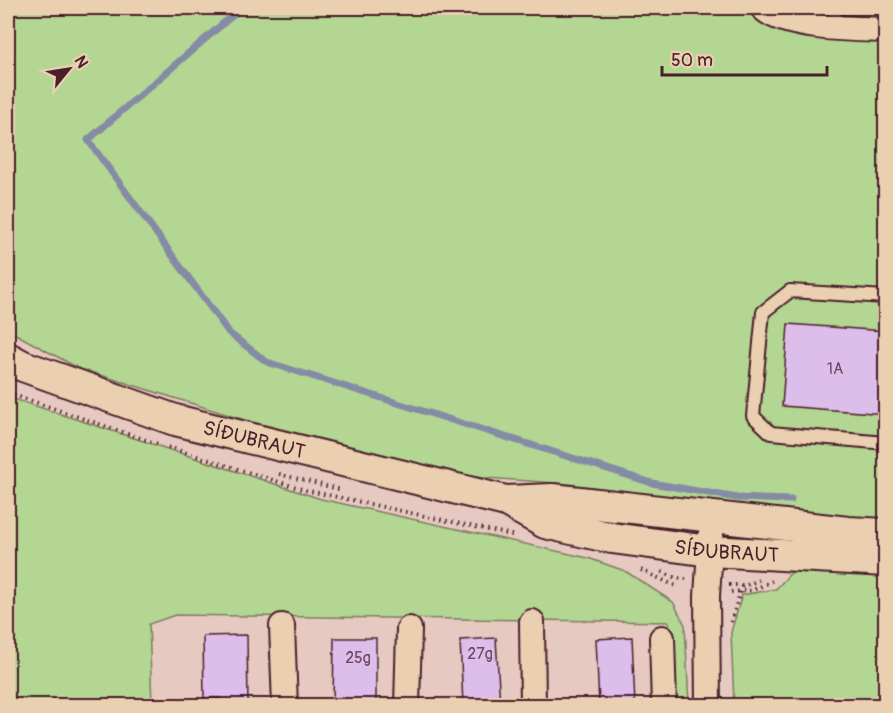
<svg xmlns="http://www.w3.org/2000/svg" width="893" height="713" viewBox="0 0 893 713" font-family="Pangolin,sans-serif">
  <rect width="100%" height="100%" fill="#e6cac2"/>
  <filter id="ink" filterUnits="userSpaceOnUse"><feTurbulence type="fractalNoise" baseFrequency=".0167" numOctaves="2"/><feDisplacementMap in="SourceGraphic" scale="12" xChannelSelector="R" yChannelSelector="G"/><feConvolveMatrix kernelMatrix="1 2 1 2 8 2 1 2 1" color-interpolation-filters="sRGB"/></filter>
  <g filter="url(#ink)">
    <path fill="#b3d792" stroke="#7e7b5e" stroke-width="1.5" d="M 8,8 L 885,8 L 885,520 L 825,517 L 569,484 L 459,476 L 261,425 L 78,368 L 8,330 Z
      M 8,397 L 321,499 L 588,558 L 625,571 L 673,602 L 685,625 L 689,705 L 673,705 L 669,622 L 175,615 L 149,624 L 152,705 L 8,706 Z
      M 799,564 L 885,566 L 885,705 L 734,705 L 731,632 L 742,595 L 776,589 Z"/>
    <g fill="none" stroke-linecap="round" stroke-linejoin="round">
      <path stroke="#858ba5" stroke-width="7" d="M 241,8 L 88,140 L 229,333 L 267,362 L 652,483 L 737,498 L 791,500"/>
    </g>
    <path fill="#ddbdea" stroke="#4a1f2b" stroke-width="1.5" d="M 788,324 L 885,331 L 885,414 L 782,406 Z
      M 247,635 L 248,705 L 220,705 L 220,698 L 204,698 L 203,636 Z
      M 632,637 L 635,705 L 599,705 L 596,639 Z
      M 334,638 L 376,638 L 376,705 L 333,705 Z
      M 496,638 L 500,705 L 463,705 L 460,640 Z"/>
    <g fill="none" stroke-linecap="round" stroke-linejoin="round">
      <defs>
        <path id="service" d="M 833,27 L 836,8
          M 886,297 L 790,291 L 763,312 L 753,416 L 771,433 L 886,443"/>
        <path id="minor" d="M 763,8 C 784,29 855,29 886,30
          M 532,622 L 533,706
          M 282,626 L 285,706
          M 662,638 L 664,706
          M 407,706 L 409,629
          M 708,706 L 707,596 L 712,518"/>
        <g id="tertiary">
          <path id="s1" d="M 8,358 L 23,366 L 175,420 L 506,501 L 545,523 L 612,538 L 710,551 L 886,561"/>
          <path d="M 506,501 L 552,499 L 848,532 L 886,534"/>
        </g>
      </defs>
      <use href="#service" stroke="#4a1f2b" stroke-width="16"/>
      <use href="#minor" stroke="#4a1f2b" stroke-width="28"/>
      <use href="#tertiary" stroke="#4a1f2b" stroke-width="34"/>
      <path stroke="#4a1f2b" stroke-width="4" stroke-dasharray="1.5 4.5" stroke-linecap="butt" d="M 8,393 L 161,445
        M 168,447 L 305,490 L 512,535
        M 279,474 L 342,490
        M 641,570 L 678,587
        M 662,572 L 676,578 L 686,579
        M 729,585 L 747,585 L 759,580
        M 731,592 L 753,590 L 772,581
        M 731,622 L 742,586"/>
      <use href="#service" stroke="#ead0b1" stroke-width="12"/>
      <use href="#minor" stroke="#ead0b1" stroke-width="24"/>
      <use href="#tertiary" stroke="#ead0b1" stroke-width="30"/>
    </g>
  </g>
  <g text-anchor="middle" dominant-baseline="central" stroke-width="4.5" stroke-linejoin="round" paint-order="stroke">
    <g font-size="16" fill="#6f465b">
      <text x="835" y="369">1A</text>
      <text x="480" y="654">27g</text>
      <text x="358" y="658">25g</text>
    </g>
    <g font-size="20" fill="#4a1f2b" stroke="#ead0b1">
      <text stroke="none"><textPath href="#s1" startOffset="260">SÍÐUBRAUT</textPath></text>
      <text stroke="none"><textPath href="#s1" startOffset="748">SÍÐUBRAUT</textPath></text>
    </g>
  </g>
  <rect width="893" height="713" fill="none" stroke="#ead0b1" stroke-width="30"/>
  <rect x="15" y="15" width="863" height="683" fill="none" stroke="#4a1f2b" stroke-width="2" filter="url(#ink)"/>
  <g transform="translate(69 69) rotate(60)" stroke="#ead0b1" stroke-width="4.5" paint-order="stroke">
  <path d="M0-4.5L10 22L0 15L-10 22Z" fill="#4a1f2b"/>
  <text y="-9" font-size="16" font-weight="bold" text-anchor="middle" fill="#4a1f2b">N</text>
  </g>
  <path d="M662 66v9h165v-9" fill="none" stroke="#4a1f2b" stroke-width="3"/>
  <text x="671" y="66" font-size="18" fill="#4a1f2b" stroke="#ead0b1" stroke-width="4.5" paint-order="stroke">50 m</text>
</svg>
